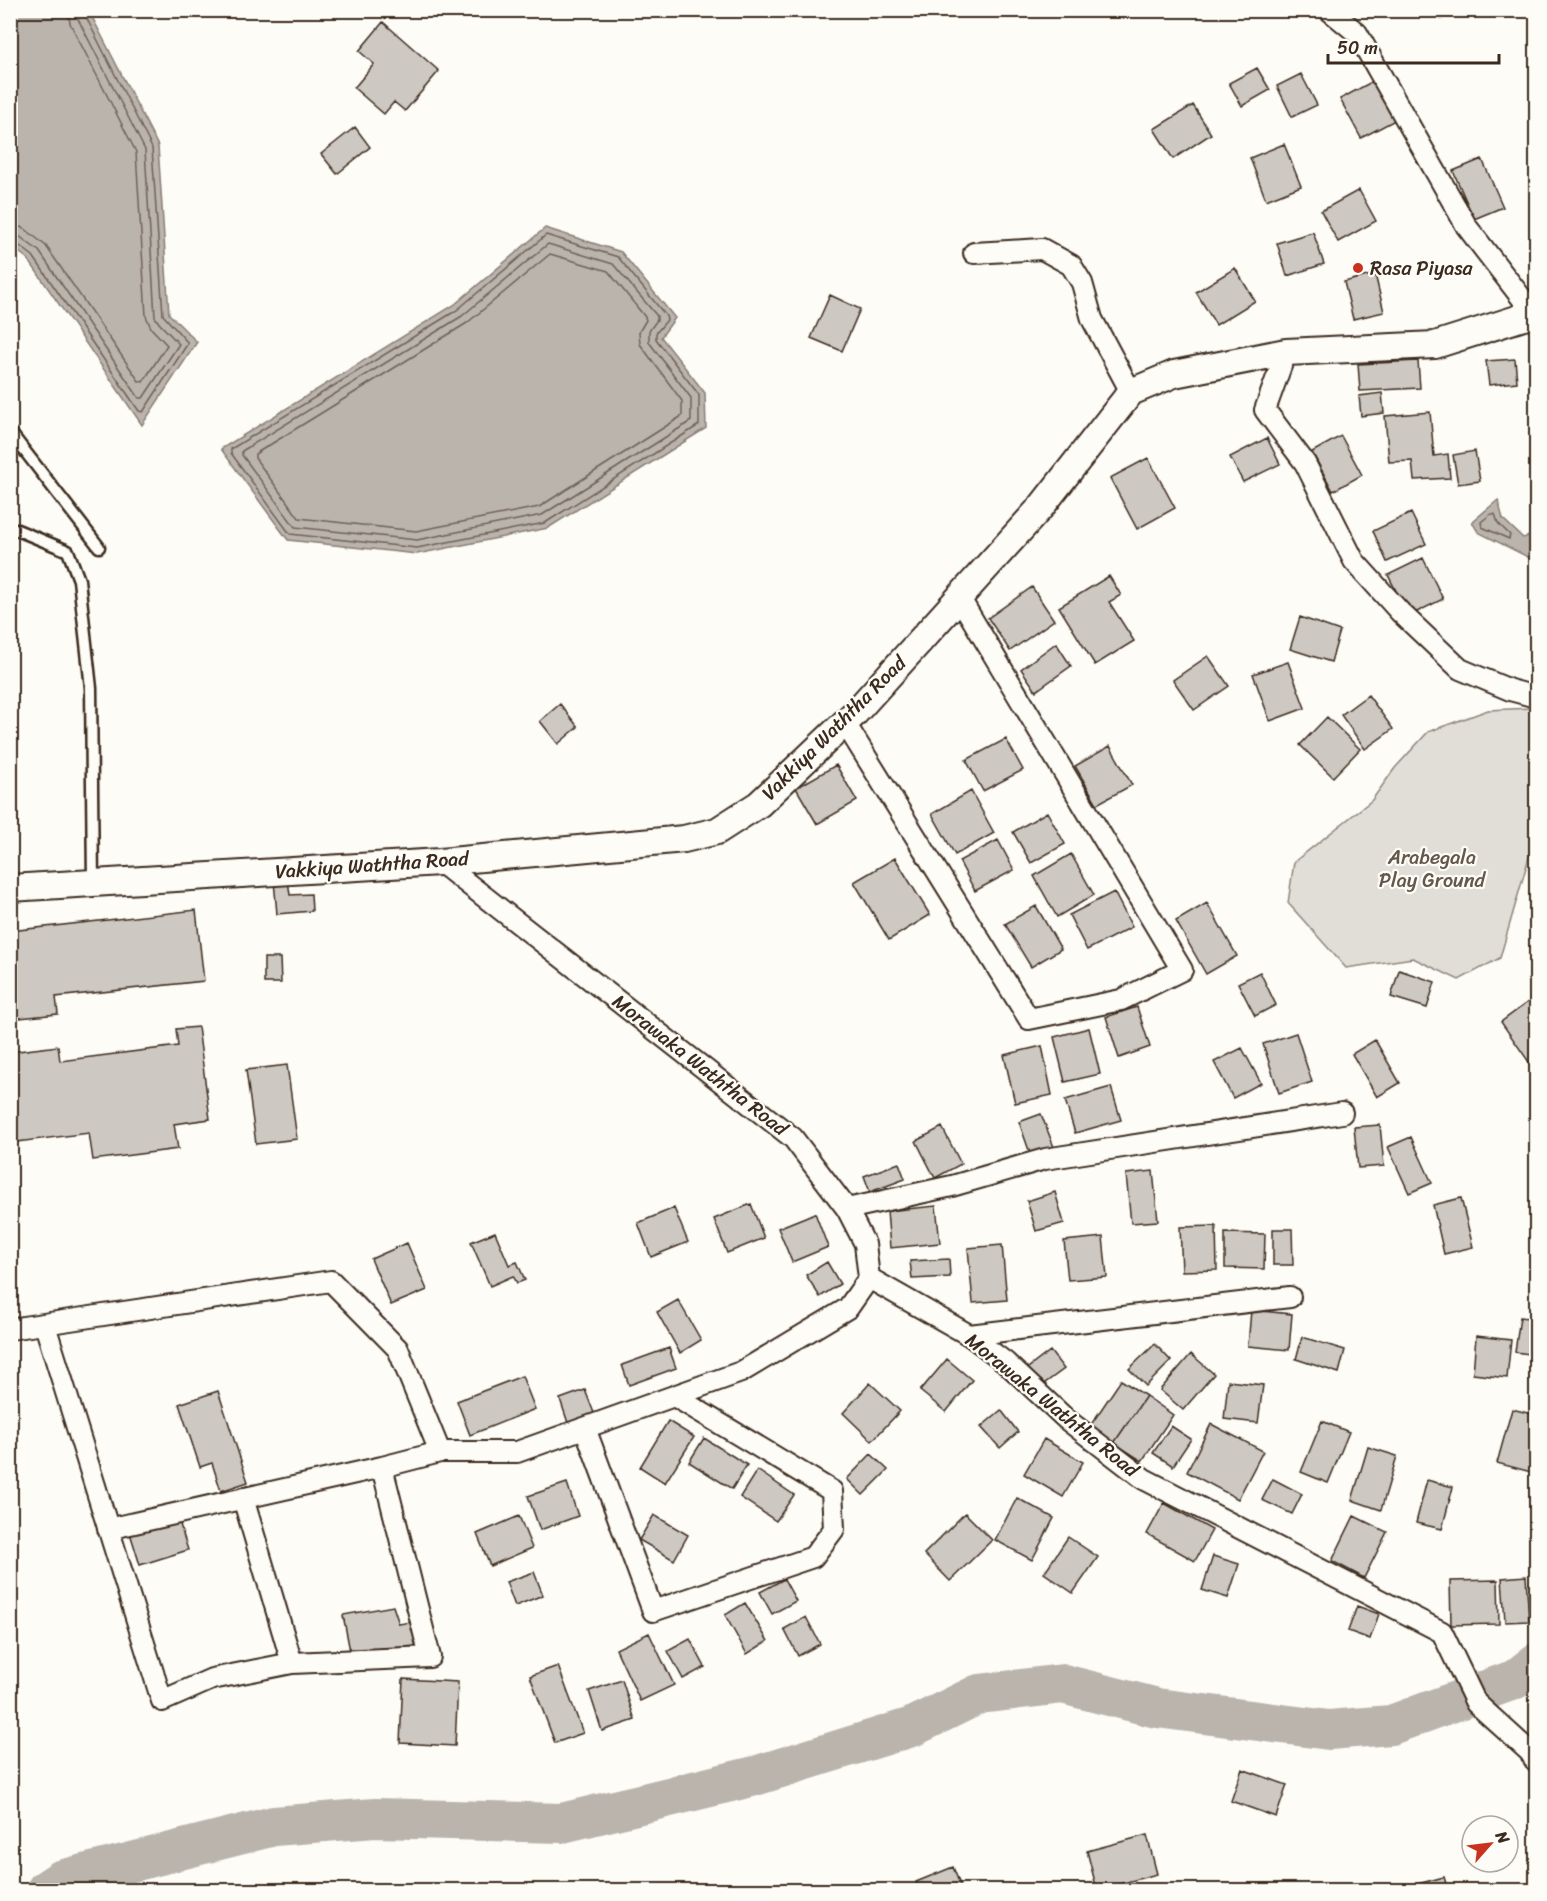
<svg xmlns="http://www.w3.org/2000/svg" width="1547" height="1901" viewBox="0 0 1547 1901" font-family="Sriracha,sans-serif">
  <rect width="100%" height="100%" fill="#fdfcf7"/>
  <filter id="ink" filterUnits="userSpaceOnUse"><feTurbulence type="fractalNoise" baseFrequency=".0167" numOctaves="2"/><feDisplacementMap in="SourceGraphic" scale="12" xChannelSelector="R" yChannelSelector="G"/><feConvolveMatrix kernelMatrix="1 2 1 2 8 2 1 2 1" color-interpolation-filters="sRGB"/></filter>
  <g filter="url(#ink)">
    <path fill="#e1ded7" stroke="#8e847a" stroke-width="1.5" d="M 1532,708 L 1536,713 L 1536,839 L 1529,857 L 1500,958 L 1459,980 L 1413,958 L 1346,968 L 1288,903 L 1294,862 L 1372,800 L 1395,768 L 1428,732 L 1488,710 Z"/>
    <path fill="#bbb4ad" stroke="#887d74" stroke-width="1.5" d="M 10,11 L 89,11 L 158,146 L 169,314 L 197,342 L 142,425 L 28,259 L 11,246 Z
      M 545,228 L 621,252 L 675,318 L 661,337 L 705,393 L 706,428 L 548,528 L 417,554 L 288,540 L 221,449 L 454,305 Z
      M 1498,500 L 1503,519 L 1523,538 L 1536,534 L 1536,575 L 1530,558 L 1478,532 L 1472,522 Z"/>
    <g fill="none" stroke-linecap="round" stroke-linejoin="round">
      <path stroke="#6e6157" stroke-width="1.5" d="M 10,225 L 24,228 L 46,246 L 139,381 L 143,382 L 167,345 L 151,328 L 146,316 L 136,152 L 70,23 L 68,10
        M 10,234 L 19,236 L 39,251 L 139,398 L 143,398 L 179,344 L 159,323 L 155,317 L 145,150 L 78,19 L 77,10
        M 546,235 L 618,257 L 666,316 L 667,320 L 656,333 L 656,339 L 699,395 L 699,425 L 545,523 L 417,548 L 290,534 L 231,453 L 231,449 L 457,310 Z
        M 10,241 L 16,243 L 33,256 L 139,411 L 143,412 L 188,343 L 163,315 L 152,148 L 85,15 L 84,10
        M 548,244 L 613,264 L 657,316 L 657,320 L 649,331 L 649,342 L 691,398 L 691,421 L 542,515 L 417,540 L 295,527 L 242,455 L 242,451 L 462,316 Z
        M 550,254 L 608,271 L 645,317 L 646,320 L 639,332 L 640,344 L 682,401 L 682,416 L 539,507 L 416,531 L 299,518 L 255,458 L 255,454 L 467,323 Z
        M 1491,514 L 1495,514 L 1498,523 L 1510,535 L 1509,539 L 1482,527 L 1481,522 Z"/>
      <path stroke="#bbb4ad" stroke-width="40" d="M 46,1890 L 61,1880 L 274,1826 L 375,1818 L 562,1823 L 755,1776 L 912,1727 L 979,1694 L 1063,1684 L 1157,1708 L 1329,1730 L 1391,1725 L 1516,1679 L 1536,1663"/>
    </g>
    <path fill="#cdc8c2" stroke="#3b2a1e" stroke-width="1.5" d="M 1439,10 L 1468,10 L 1441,19 Z
      M 383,22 L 439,71 L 405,111 L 394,102 L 384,114 L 354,88 L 374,64 L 359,51 Z
      M 1257,68 L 1270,90 L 1242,106 L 1229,83 Z
      M 1301,74 L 1317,105 L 1292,117 L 1277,86 Z
      M 1375,80 L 1397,119 L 1361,138 L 1340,99 Z
      M 1193,105 L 1211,134 L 1173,159 L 1154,129 Z
      M 355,127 L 370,147 L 337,174 L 321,154 Z
      M 1284,144 L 1301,186 L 1266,200 L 1250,158 Z
      M 1482,159 L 1503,207 L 1474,219 L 1453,171 Z
      M 1359,190 L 1376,221 L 1338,242 L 1321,211 Z
      M 1313,232 L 1324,264 L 1287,276 L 1277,243 Z
      M 1235,268 L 1255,301 L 1216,325 L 1196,292 Z
      M 1375,274 L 1384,312 L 1353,319 L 1344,282 Z
      M 830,295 L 860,309 L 842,351 L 811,338 Z
      M 1515,359 L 1517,382 L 1489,385 L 1486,361 Z
      M 1418,361 L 1420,388 L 1360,391 L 1358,364 Z
      M 1382,393 L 1384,413 L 1361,416 L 1359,396 Z
      M 1430,412 L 1434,456 L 1448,454 L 1450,478 L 1414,480 L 1412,461 L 1389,462 L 1385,416 Z
      M 1341,436 L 1362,475 L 1333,491 L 1312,452 Z
      M 1267,438 L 1280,464 L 1243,482 L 1230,457 Z
      M 1475,451 L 1480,481 L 1458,484 L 1453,455 Z
      M 1148,458 L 1175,508 L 1137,529 L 1110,478 Z
      M 1411,513 L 1426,544 L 1387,562 L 1373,531 Z
      M 1423,558 L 1443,599 L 1409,616 L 1388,575 Z
      M 1109,576 L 1121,595 L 1109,602 L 1134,641 L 1095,665 L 1059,607 Z
      M 1032,587 L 1054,620 L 1010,651 L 988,618 Z
      M 1300,617 L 1340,631 L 1331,662 L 1290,649 Z
      M 1056,643 L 1071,666 L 1036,691 L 1021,669 Z
      M 1208,656 L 1229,686 L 1194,710 L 1173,680 Z
      M 1288,662 L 1305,708 L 1270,721 L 1253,674 Z
      M 1368,695 L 1393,729 L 1365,749 L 1341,715 Z
      M 560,704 L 578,727 L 558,744 L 540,721 Z
      M 1327,717 L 1360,749 L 1333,777 L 1300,745 Z
      M 1006,739 L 1023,770 L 983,791 L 966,760 Z
      M 1110,746 L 1132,785 L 1097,804 L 1075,766 Z
      M 836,765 L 857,801 L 817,824 L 796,788 Z
      M 971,791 L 994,833 L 955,855 L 932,814 Z
      M 1047,812 L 1065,844 L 1031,863 L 1013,832 Z
      M 998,840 L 1014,870 L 975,891 L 959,861 Z
      M 1071,854 L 1094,895 L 1057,917 L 1034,876 Z
      M 895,858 L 930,915 L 889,940 L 854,882 Z
      M 288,880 L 290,895 L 311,894 L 312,911 L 277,914 L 274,881 Z
      M 1114,892 L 1132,927 L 1087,950 L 1069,915 Z
      M 1207,903 L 1237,956 L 1206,974 L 1176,921 Z
      M 1036,906 L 1061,949 L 1031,967 L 1005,924 Z
      M 196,910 L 204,981 L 56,997 L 58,1014 L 10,1019 L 10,931 Z
      M 264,958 L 280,958 L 281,983 L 264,983 Z
      M 1399,970 L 1435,982 L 1427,1008 L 1391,997 Z
      M 1260,972 L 1276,1005 L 1255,1016 L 1238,983 Z
      M 1536,996 L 1536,1072 L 1501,1022 Z
      M 1137,1007 L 1150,1047 L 1119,1058 L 1106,1017 Z
      M 198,1027 L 210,1119 L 174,1124 L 178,1149 L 93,1160 L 89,1133 L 17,1142 L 10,1090 L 10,1052 L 58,1046 L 60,1061 L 178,1046 L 176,1029 Z
      M 1089,1028 L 1100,1074 L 1065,1082 L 1054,1037 Z
      M 1296,1033 L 1312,1082 L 1279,1093 L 1263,1044 Z
      M 1375,1040 L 1400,1083 L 1377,1097 L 1352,1054 Z
      M 1042,1046 L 1052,1095 L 1015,1103 L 1004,1055 Z
      M 1242,1048 L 1261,1083 L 1233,1098 L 1214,1062 Z
      M 287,1065 L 297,1139 L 256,1144 L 246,1070 Z
      M 1111,1087 L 1121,1120 L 1075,1133 L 1065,1100 Z
      M 1041,1114 L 1054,1147 L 1031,1156 L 1019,1122 Z
      M 1380,1125 L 1384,1166 L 1358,1168 L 1354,1127 Z
      M 942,1127 L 961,1164 L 935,1178 L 916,1141 Z
      M 1411,1137 L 1432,1183 L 1409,1193 L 1388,1147 Z
      M 899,1163 L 905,1179 L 870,1192 L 864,1176 Z
      M 1153,1171 L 1158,1221 L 1131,1223 L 1126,1174 Z
      M 1055,1192 L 1064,1223 L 1036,1231 L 1027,1201 Z
      M 1461,1198 L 1473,1247 L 1444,1254 L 1433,1205 Z
      M 751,1204 L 764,1238 L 727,1253 L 714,1219 Z
      M 936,1206 L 940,1243 L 890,1248 L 887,1211 Z
      M 674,1208 L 688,1242 L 651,1257 L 638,1223 Z
      M 815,1213 L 828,1247 L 792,1262 L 778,1228 Z
      M 1216,1226 L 1217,1270 L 1182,1271 L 1180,1227 Z
      M 1273,1229 L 1292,1229 L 1293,1265 L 1273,1265 Z
      M 495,1232 L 509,1265 L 517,1262 L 525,1280 L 517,1283 L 513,1276 L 490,1286 L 471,1242 Z
      M 1225,1233 L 1265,1234 L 1264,1269 L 1225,1268 Z
      M 1103,1237 L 1107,1277 L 1068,1280 L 1064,1241 Z
      M 407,1243 L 427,1290 L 391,1305 L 371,1259 Z
      M 1002,1245 L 1007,1300 L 973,1303 L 968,1248 Z
      M 949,1259 L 950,1277 L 912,1279 L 910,1261 Z
      M 827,1262 L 840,1284 L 820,1297 L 806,1275 Z
      M 678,1300 L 701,1340 L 680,1353 L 657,1312 Z
      M 1251,1310 L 1292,1314 L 1289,1350 L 1248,1346 Z
      M 1520,1317 L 1536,1319 L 1536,1355 L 1515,1352 Z
      M 1476,1336 L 1511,1340 L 1507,1378 L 1473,1374 Z
      M 1302,1337 L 1345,1350 L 1339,1373 L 1296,1359 Z
      M 1155,1344 L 1171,1361 L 1146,1386 L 1129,1369 Z
      M 669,1348 L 676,1368 L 629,1385 L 622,1365 Z
      M 1050,1351 L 1064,1369 L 1041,1386 L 1028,1368 Z
      M 1191,1354 L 1214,1374 L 1183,1410 L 1160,1390 Z
      M 947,1359 L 972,1380 L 946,1412 L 920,1391 Z
      M 522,1376 L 535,1409 L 470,1435 L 457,1401 Z
      M 1121,1380 L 1146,1396 L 1114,1443 L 1090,1426 Z
      M 1228,1381 L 1263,1385 L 1258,1423 L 1224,1419 Z
      M 870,1383 L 900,1411 L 872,1441 L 843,1413 Z
      M 585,1390 L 594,1413 L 568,1423 L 560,1399 Z
      M 218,1391 L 248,1482 L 221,1491 L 212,1463 L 200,1467 L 179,1404 Z
      M 1146,1396 L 1173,1415 L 1142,1461 L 1114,1443 Z
      M 1512,1409 L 1536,1415 L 1536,1467 L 1535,1473 L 1497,1463 Z
      M 1001,1410 L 1018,1432 L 1000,1448 L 981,1427 Z
      M 668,1421 L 694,1437 L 665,1483 L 640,1467 Z
      M 1322,1421 L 1349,1432 L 1328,1483 L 1301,1472 Z
      M 1211,1424 L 1263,1451 L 1238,1499 L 1187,1472 Z
      M 1171,1426 L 1191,1439 L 1173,1466 L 1153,1453 Z
      M 704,1438 L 747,1465 L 732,1489 L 689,1462 Z
      M 1044,1439 L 1083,1462 L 1063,1497 L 1024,1474 Z
      M 1368,1447 L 1397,1456 L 1381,1510 L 1352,1500 Z
      M 871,1454 L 888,1470 L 863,1495 L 847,1479 Z
      M 757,1470 L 794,1495 L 776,1521 L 740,1497 Z
      M 1273,1479 L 1302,1494 L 1292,1514 L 1262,1500 Z
      M 1427,1480 L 1453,1487 L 1442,1529 L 1416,1523 Z
      M 567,1483 L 578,1516 L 540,1530 L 528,1496 Z
      M 1017,1498 L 1054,1518 L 1032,1560 L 995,1540 Z
      M 1164,1503 L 1212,1530 L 1195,1561 L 1147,1534 Z
      M 965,1513 L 992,1540 L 950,1581 L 924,1554 Z
      M 654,1515 L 688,1535 L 674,1560 L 639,1540 Z
      M 519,1516 L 532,1548 L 490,1566 L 477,1534 Z
      M 1354,1516 L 1387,1532 L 1364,1578 L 1332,1561 Z
      M 178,1518 L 188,1550 L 140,1565 L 130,1533 Z
      M 1068,1537 L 1098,1557 L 1073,1593 L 1044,1573 Z
      M 1213,1556 L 1239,1564 L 1228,1598 L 1202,1590 Z
      M 534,1572 L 543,1595 L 515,1606 L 506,1582 Z
      M 1526,1576 L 1529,1621 L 1505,1622 L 1502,1578 Z
      M 784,1579 L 796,1601 L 772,1614 L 760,1592 Z
      M 1498,1580 L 1499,1624 L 1451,1625 L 1450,1581 Z
      M 745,1603 L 768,1641 L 747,1654 L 725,1615 Z
      M 393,1606 L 399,1624 L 411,1622 L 418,1646 L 350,1651 L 343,1615 Z
      M 1357,1606 L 1379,1614 L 1370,1639 L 1348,1631 Z
      M 806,1617 L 820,1644 L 798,1656 L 784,1629 Z
      M 649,1633 L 674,1685 L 640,1701 L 616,1649 Z
      M 690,1639 L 705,1667 L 683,1679 L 668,1651 Z
      M 558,1666 L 583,1733 L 555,1743 L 530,1676 Z
      M 403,1679 L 458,1682 L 455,1746 L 400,1743 Z
      M 622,1680 L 635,1720 L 602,1731 L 589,1691 Z
      M 1242,1769 L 1287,1785 L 1276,1817 L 1231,1801 Z
      M 1147,1835 L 1157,1874 L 1097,1890 L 1087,1851 Z
      M 953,1867 L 962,1890 L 919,1890 L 916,1882 Z
      M 1444,1877 L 1448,1890 L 1400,1890 L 1399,1889 Z"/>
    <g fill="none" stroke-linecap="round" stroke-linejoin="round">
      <defs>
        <path id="service" d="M 10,432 L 99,547
          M 10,527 L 68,551 L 79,580 L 91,688 L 93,883"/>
        <path id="minor" d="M 1329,10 L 1357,33 L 1467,227 L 1534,314
          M 974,253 L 1042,249 L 1071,265 L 1082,283 L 1092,319 L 1131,392
          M 1286,352 L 1265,410 L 1305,463 L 1354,561 L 1400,612 L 1460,669 L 1510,690 L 1536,697
          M 845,723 L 1029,1019 L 1121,1000 L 1182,970 L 959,597
          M 440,862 L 793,1138 L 847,1209 L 865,1244 L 869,1278 L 969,1335 L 1005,1362 L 1066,1419 L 1144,1479 L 1442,1632 L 1476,1703 L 1530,1752 L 1536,1762
          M 847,1209 L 952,1186 L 1045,1159 L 1342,1113
          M 45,1325 L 162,1701 L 212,1679 L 292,1663 L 430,1657 L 382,1467 L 108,1529
          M 10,1329 L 331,1281 L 398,1349 L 440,1452 L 517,1452 L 741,1372 L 848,1308 L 869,1278
          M 969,1335 L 1290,1297
          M 585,1428 L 653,1611 L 813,1557 L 834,1529 L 832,1491 L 674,1396
          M 382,1467 L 440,1452
          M 243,1498 L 292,1663"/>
        <path id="tertiary" d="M 10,888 L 440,862 L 684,839 L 717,831 L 759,804 L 854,714 L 1041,507 L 1131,392 L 1174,374 L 1286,352 L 1435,345 L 1536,313"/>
      </defs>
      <use href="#service" stroke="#3b2a1e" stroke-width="15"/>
      <use href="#minor" stroke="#3b2a1e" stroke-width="24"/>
      <use href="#tertiary" stroke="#3b2a1e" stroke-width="30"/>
      <use href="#service" stroke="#fdfcf7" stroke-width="10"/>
      <use href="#minor" stroke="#fdfcf7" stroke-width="20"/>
      <use href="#tertiary" stroke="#fdfcf7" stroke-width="26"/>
    </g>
  </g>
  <circle fill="#c8321e" stroke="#fdfcf7" stroke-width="2" cx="1358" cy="268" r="6"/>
  <g text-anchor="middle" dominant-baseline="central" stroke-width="4.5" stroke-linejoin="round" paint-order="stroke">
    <g font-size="20" fill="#3b2a1e" stroke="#fdfcf7" text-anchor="start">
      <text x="1370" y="268">Rasa Piyasa</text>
    </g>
    <g font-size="20" fill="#3b2a1e" stroke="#fdfcf7">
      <text transform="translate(834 728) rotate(-45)">Vakkiya Waththa Road</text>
      <text transform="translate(372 865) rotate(-4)">Vakkiya Waththa Road</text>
      <text transform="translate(700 1065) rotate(38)">Morawaka Waththa Road</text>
      <text transform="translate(1052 1405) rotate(39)">Morawaka Waththa Road</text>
    </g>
    <g font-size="20" fill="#64574c" stroke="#fdfcf7">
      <text x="1432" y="857">Arabegala<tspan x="1432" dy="23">Play Ground</tspan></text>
    </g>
  </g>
  <rect width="1547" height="1901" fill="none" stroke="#fdfcf7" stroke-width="36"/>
  <rect x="18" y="18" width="1511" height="1865" fill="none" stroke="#3b2a1e" stroke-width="2" filter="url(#ink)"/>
  <g transform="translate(1490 1844) rotate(62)"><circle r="28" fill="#fdfcf7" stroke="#afa8a0" stroke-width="1.5"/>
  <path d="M0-4.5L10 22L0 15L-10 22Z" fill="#c8321e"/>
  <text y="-9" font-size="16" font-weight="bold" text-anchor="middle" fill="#3b2a1e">N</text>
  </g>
  <path d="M1328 54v9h171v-9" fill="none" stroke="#3b2a1e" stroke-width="3"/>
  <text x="1337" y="54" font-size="18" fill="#3b2a1e" stroke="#fdfcf7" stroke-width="4.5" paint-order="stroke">50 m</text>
</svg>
